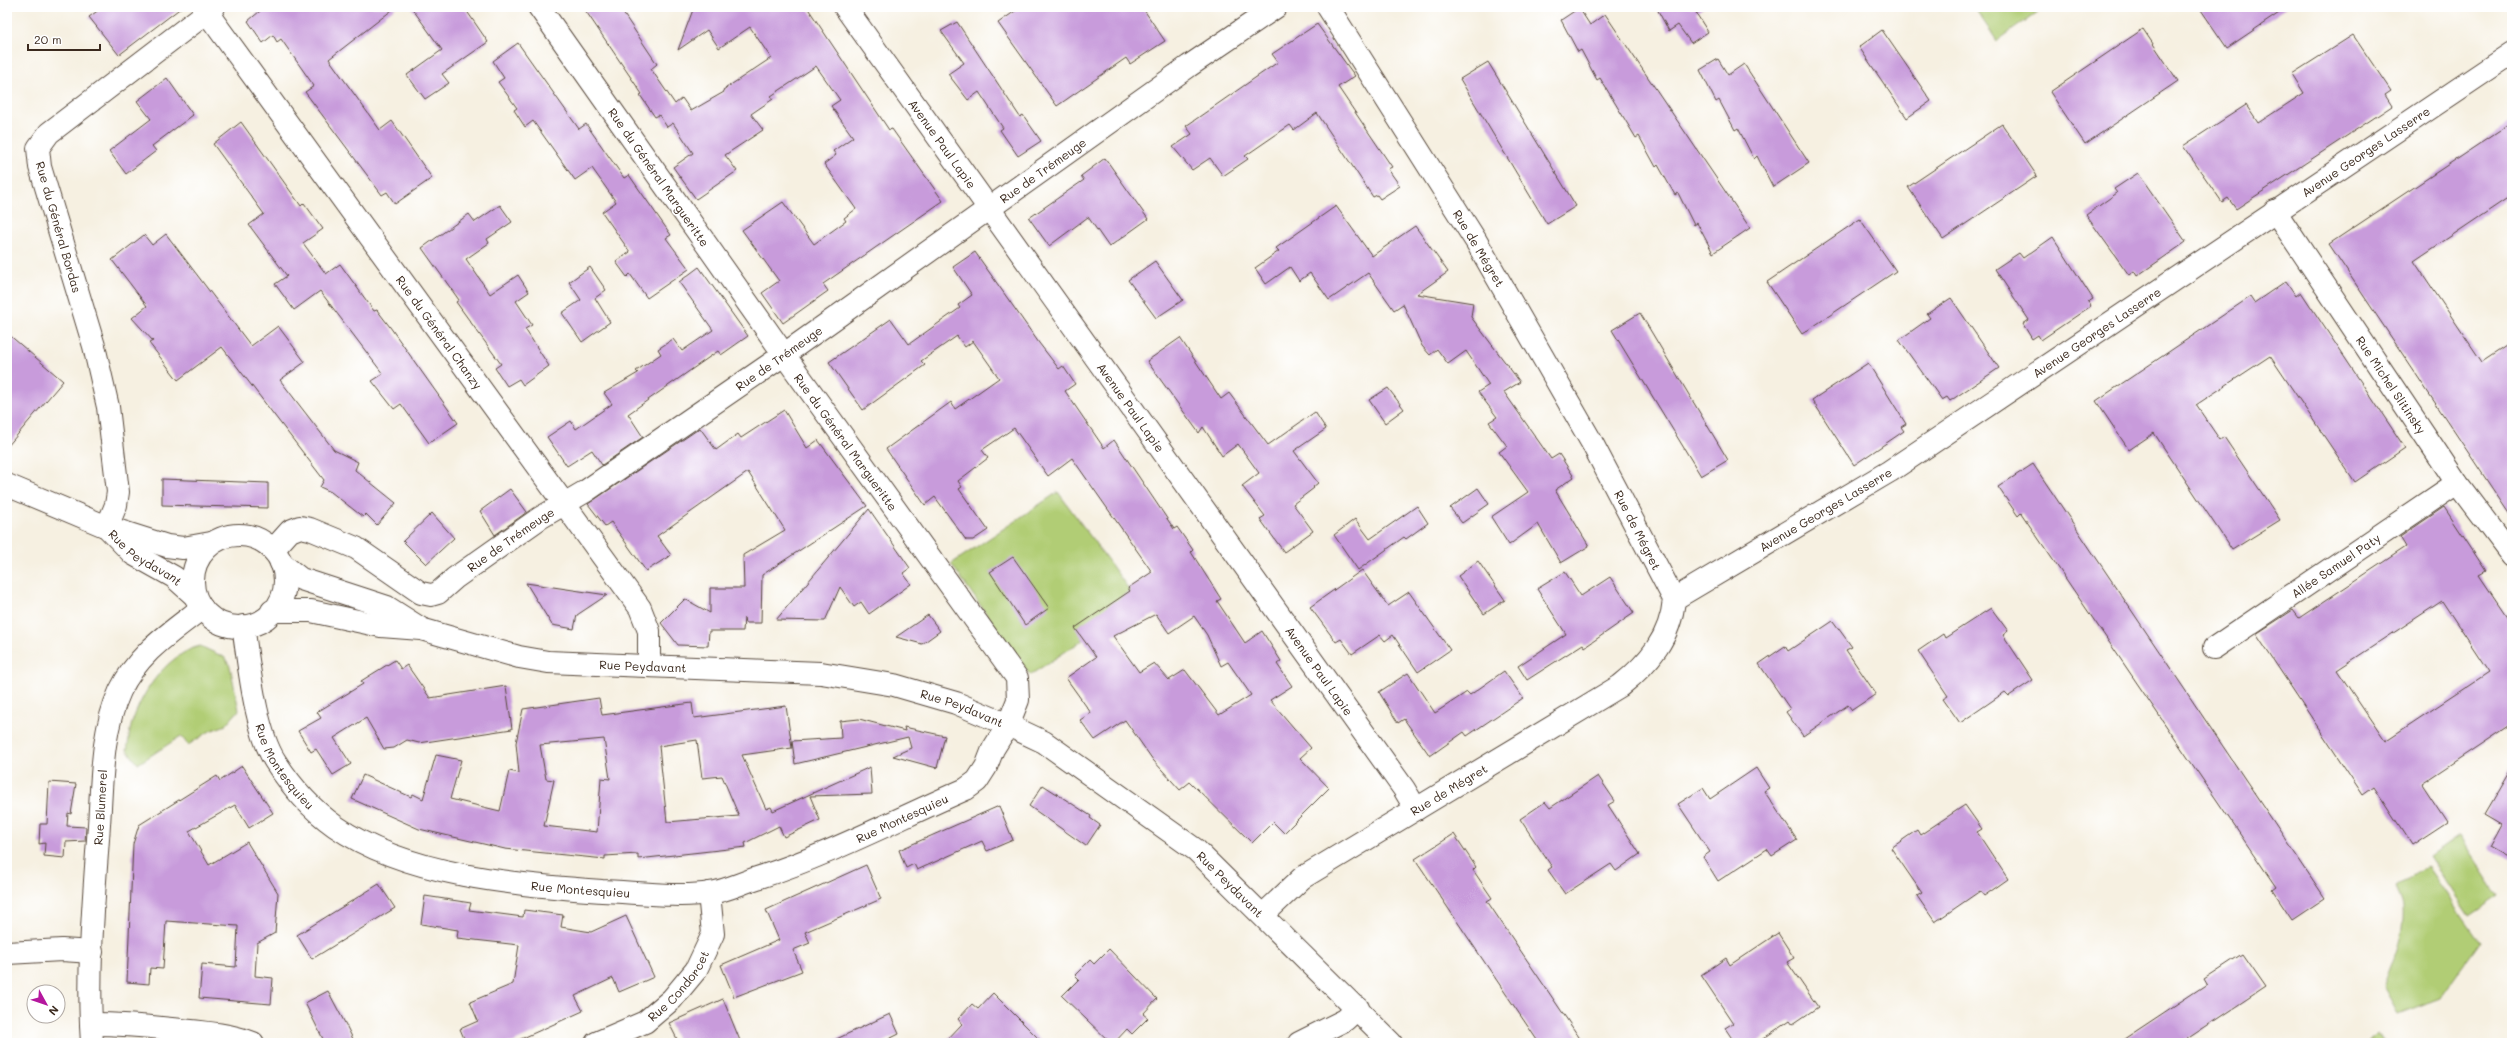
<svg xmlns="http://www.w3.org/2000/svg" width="2519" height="1050" viewBox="0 0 2519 1050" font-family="Mali,sans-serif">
  <rect width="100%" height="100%" fill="#fff"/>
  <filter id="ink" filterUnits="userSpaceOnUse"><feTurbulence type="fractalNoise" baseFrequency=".025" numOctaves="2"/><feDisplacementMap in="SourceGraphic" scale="8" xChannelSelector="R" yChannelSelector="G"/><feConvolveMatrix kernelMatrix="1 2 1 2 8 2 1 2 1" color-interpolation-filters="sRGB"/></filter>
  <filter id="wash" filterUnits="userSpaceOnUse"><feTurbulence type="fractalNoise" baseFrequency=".012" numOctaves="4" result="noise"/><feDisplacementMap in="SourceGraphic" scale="16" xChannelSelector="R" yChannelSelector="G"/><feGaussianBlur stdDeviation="0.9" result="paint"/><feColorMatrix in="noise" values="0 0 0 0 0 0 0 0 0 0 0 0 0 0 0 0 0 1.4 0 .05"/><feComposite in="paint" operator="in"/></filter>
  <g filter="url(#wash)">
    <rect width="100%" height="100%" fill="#f6f0e1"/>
    <path fill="#b1cd74" stroke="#767c49" d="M 1974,7 L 2040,7 L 2042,9 L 1997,41 Z
      M 1058,492 L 1139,603 L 1030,675 L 951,564 Z
      M 200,646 L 224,657 L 230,666 L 239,710 L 226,725 L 210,731 L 188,745 L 181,736 L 138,764 L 127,750 C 129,741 129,730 133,720 C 143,690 168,654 200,646 Z
      M 2459,835 L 2499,896 L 2469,916 L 2429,856 Z
      M 2427,866 L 2480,942 L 2440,998 L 2398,1014 L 2383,987 C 2392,962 2405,936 2403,908 C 2403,901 2398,893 2396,887 Z
      M 2376,1033 L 2388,1043 L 2367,1043 Z"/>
    <g id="blocks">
      <path fill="#c89bdb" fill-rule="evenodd" d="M 103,7 L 182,7 L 119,55 L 89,17 Z
        M 265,7 L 396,7 L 329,59 L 380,130 L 392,121 L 432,178 L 395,204 L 387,192 L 382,195 L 305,92 L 314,86 L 281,39 L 277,42 L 273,35 L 263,43 L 248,21 Z
        M 411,7 L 464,7 L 488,42 L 442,74 L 449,83 L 425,99 L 407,75 L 442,50 Z
        M 583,7 L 619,7 L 657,64 L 651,69 L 675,104 L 682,98 L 691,111 L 724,92 L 723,90 L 771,58 L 750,27 L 719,48 L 707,30 L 678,50 L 694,7 L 807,7 L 889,130 L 892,129 L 943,201 L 823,284 L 828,291 L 783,323 L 762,293 L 779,281 L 742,230 L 783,202 L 814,244 L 846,221 L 844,218 L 856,209 L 824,164 L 836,155 L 833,151 L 853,137 L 831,106 L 840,100 L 816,66 L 771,96 L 773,99 L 751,114 L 763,130 L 725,155 L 737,171 L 696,199 L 673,167 L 693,153 L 673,123 L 667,127 L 659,115 L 655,117 L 640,95 L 642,94 Z
        M 1021,7 L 1142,7 L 1165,41 L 1130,64 L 1126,58 L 1057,106 L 998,23 Z
        M 1656,7 L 1704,7 L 1696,13 L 1708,32 L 1691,43 L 1678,25 L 1669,31 Z
        M 2199,7 L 2288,7 L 2227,48 Z
        M 1579,8 L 1590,25 L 1605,14 L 1750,228 L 1713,253 L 1697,223 L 1694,225 L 1678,193 L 1675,195 L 1658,165 L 1656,167 L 1639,136 L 1636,138 L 1600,78 L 1597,80 L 1581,50 L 1578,52 L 1561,20 Z
        M 957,22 L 1020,117 L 1023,115 L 1041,141 L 1018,156 L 1000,130 L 1003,128 L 979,92 L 968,100 L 948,74 L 964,63 L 941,31 Z
        M 1317,24 L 1355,76 L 1338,87 L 1392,167 L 1388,169 L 1400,186 L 1380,199 L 1377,195 L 1373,197 L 1317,113 L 1294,130 L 1290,125 L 1245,156 L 1248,159 L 1223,176 L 1210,158 L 1192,170 L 1173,147 L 1192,134 L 1186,126 L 1278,62 L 1272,54 Z
        M 2143,29 L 2178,81 L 2085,144 L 2050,92 Z
        M 1882,30 L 1931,101 L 1907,118 L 1859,47 Z
        M 2353,35 L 2391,91 L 2385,95 L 2392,106 L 2236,209 L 2228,198 L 2222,202 L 2183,146 L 2246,105 L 2258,123 L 2304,93 L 2292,74 Z
        M 518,43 L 579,129 L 586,124 L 624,178 L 629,175 L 671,235 L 666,238 L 689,269 L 647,298 L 630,274 L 627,277 L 616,262 L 630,252 L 602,212 L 616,202 L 592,168 L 575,180 L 533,121 L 525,127 L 514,110 L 517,108 L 498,82 L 504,78 L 493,61 Z
        M 1718,59 L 1728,75 L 1744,64 L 1809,163 L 1773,187 L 1757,156 L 1754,159 L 1738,128 L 1735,130 L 1719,100 L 1716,102 L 1700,70 Z
        M 1488,62 L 1576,206 L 1547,224 L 1460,79 Z
        M 167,78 L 193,115 L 152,146 L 156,151 L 126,174 L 109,151 L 151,119 L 137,101 Z
        M 241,122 L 301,206 L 304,203 L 323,229 L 303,243 L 326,274 L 340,264 L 374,311 L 377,310 L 390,327 L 458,423 L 429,443 L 401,404 L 394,409 L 372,381 L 383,374 L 320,291 L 294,310 L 275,284 L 287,276 L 249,225 L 264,214 L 213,144 Z
        M 2512,122 L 2512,195 L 2414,261 L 2482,362 L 2512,342 L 2512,518 L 2329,244 Z
        M 2002,124 L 2037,176 L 1943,239 L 1908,187 Z
        M 1105,158 L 1148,219 L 1109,247 L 1088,217 L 1049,246 L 1029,218 L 1084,180 L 1081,176 Z
        M 2138,173 L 2186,242 L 2137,276 L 2134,271 L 2129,275 L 2086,215 L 2117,193 L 2114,189 Z
        M 500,205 L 512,222 L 487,239 L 489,243 L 466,259 L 490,294 L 518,275 L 529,292 L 516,301 L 532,325 L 525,329 L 549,366 L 523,385 L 519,379 L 507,386 L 495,368 L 501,364 L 456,302 L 459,300 L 422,248 L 469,214 L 475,222 Z
        M 1336,206 L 1372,256 L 1415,226 L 1448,272 L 1417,294 L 1473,303 L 1471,317 L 1520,382 L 1504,392 L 1551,459 L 1559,454 L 1574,477 L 1555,490 L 1589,546 L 1561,563 L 1538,524 L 1509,545 L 1491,517 L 1528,492 L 1499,452 L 1507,446 L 1489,422 L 1497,417 L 1478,392 L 1489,385 L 1466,351 L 1448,364 L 1437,349 L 1430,355 L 1422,346 L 1403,304 L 1394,310 L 1368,273 L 1329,300 L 1310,273 L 1299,281 L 1290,267 L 1266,284 L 1255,268 L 1279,251 L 1276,248 Z
        M 1860,219 L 1896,271 L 1802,334 L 1767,282 Z
        M 166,234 L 251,346 L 278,326 L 305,362 L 280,380 L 334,450 L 358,462 L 355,470 L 396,503 L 377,525 L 366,514 L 363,517 L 331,492 L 320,487 L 324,480 L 222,347 L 178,380 L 149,343 L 153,341 L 132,318 L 147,306 L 112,260 L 144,235 L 152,245 Z
        M 2053,237 L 2093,299 L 2088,302 L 2091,306 L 2041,340 L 2038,335 L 2032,339 L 2023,324 L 2029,320 L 1995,269 L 2019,253 L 2023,258 Z
        M 975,252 L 1039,343 L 1059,369 L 1063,366 L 1075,384 L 1065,391 L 1104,448 L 1114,440 L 1174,529 L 1177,527 L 1193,550 L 1191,552 L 1221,599 L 1217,601 L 1245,643 L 1262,631 L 1281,661 L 1277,664 L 1292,686 L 1270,700 L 1311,748 L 1300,758 L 1329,788 L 1284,833 L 1273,822 L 1252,843 L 1190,782 L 1180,790 L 1153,760 L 1125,720 L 1095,740 L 1080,720 L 1091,713 L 1066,678 L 1096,657 L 1075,628 L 1130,591 L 1128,588 L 1152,572 L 1072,458 L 1048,476 L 1014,428 L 982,450 L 988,458 L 958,481 L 962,487 L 959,489 L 988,530 L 973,540 L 966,540 L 935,497 L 925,505 L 886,449 L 951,402 L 955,409 L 999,378 L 973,341 L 965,347 L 957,336 L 921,361 L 925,365 L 863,410 L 829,362 L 891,319 L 909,344 L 960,308 L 958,305 L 972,295 L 953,267 ZM 1156,614 L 1169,633 L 1194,616 L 1207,635 L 1221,666 L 1228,662 L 1251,695 L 1219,715 L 1185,670 L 1169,680 L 1154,663 L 1139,672 L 1113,636 Z
        M 1155,261 L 1183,300 L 1156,318 L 1128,280 Z
        M 590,267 L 606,290 L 595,298 L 610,322 L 582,342 L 562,313 L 581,300 L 569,282 Z
        M 699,267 L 748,336 L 721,355 L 718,351 L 628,414 L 643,437 L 602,465 L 592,450 L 567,466 L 547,437 L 571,421 L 576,429 L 612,404 L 604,393 L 638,373 L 636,371 L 661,354 L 658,349 L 673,339 L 682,351 L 713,330 L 679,282 Z
        M 2286,281 L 2296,296 L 2301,292 L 2405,448 L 2355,482 L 2270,356 L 2196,405 L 2220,440 L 2224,437 L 2280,520 L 2232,550 L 2154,433 L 2129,450 L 2096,401 L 2250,297 L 2254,303 Z
        M 1951,298 L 1999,368 L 1950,401 L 1947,397 L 1942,400 L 1899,340 L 1930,318 L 1927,314 Z
        M 1640,313 L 1728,460 L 1701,476 L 1612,330 Z
        M 7,333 L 63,381 L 7,447 Z
        M 1180,338 L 1221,399 L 1229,393 L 1268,445 L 1315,412 L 1326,429 L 1294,451 L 1318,483 L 1313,487 L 1314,488 L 1293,504 L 1313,531 L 1284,552 L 1260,519 L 1265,516 L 1242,486 L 1259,473 L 1238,444 L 1222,456 L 1203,427 L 1199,433 L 1147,361 Z
        M 1868,363 L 1906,424 L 1901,427 L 1904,431 L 1854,465 L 1812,400 Z
        M 1388,388 L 1404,409 L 1385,423 L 1369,400 Z
        M 784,410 L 807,448 L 818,440 L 867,506 L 762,575 L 761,623 L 745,623 L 744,618 L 743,631 L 709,631 L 708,646 L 678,645 L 661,623 L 685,599 L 710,613 L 710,588 L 744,588 L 743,555 L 785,530 L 748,472 L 657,536 L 671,555 L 646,571 L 611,522 L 605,526 L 588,504 L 700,428 L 716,450 L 738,434 L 741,438 Z
        M 2033,464 L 2325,898 L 2292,920 L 2272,890 L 2276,887 L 2021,513 L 2018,516 L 1998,487 Z
        M 162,479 L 268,483 L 268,508 L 162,505 Z
        M 1478,488 L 1489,504 L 1462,523 L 1450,508 Z
        M 510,489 L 527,512 L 495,535 L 480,511 Z
        M 1417,506 L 1428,523 L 1406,539 L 1404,537 L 1358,570 L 1334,535 L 1355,519 L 1370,539 Z
        M 2444,507 L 2486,571 L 2479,575 L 2512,624 L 2512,724 L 2422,784 L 2447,822 L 2412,845 L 2374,787 L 2363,795 L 2256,634 L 2293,610 L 2299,618 L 2406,547 L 2400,537 ZM 2442,601 L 2489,672 L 2385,741 L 2337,670 Z
        M 869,509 L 910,568 L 903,573 L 911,584 L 869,614 L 861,602 L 854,607 L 840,587 L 825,621 L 776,620 Z
        M 432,513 L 454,538 L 426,564 L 403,541 Z
        M 1013,557 L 1049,608 L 1025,625 L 990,572 Z
        M 1478,561 L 1505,600 L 1484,614 L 1458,576 Z
        M 1362,570 L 1388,606 L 1409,592 L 1450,650 L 1418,672 L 1393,635 L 1385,641 L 1380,635 L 1352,654 L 1341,639 L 1336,642 L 1310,607 Z
        M 1565,572 L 1581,596 L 1610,577 L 1634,613 L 1585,647 L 1583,644 L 1527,680 L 1518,666 L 1566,634 L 1537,589 Z
        M 526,583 L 607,595 L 577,615 L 574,629 L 552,625 Z
        M 1991,608 L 2008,631 L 2003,635 L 2033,680 L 2009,696 L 2005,692 L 1960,723 L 1943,699 L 1948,696 L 1918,651 L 1943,634 L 1945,638 Z
        M 928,615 L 940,631 L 922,644 L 896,637 Z
        M 1833,621 L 1852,647 L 1846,650 L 1876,694 L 1852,710 L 1848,705 L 1803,736 L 1786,712 L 1790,709 L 1759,664 L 1785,646 L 1788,651 Z
        M 395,660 L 401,669 L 407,665 L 430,698 L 506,686 L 512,729 L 419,743 L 407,740 L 394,748 L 384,749 L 366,718 L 334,738 L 351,764 L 333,775 L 316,749 L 311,752 L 298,731 L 321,718 L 317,712 L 363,684 L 361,681 Z
        M 1504,671 L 1523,698 L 1467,736 L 1464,732 L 1430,756 L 1404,719 L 1398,723 L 1379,692 L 1408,673 L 1435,713 L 1467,692 L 1470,695 Z
        M 599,698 L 602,715 L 692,703 L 694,718 L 786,706 L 792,748 L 742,755 L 766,809 L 771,807 L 773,811 L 870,767 L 872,794 L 810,796 L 820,820 L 784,837 L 779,826 L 745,843 L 746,847 L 638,859 L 638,854 L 605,856 L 605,859 L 505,849 L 419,829 L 352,799 L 363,775 L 411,797 L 413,794 L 423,799 L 436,755 L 461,760 L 450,799 L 500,811 L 509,771 L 519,773 L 516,743 L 523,709 ZM 604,739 L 610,779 L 601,778 L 597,832 L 544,826 L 554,780 L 546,779 L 540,745 ZM 697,740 L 702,778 L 722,776 L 739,816 L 667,822 L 659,746 Z
        M 859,719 L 905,731 L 904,727 L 945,736 L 937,768 L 893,756 L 911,748 L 908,737 L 795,764 L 792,741 L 841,738 L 840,721 Z
        M 242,766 L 273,813 L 249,828 L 235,805 L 189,831 L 209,865 L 247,842 L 278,893 L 275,933 L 257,943 L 255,976 L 273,978 L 271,1004 L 199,998 L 202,964 L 236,967 L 238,926 L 166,921 L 163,969 L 150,968 L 149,984 L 127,982 L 133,844 L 139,825 L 217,776 L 220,781 Z
        M 2512,767 L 2512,860 L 2489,847 L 2501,825 L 2484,815 Z
        M 1756,768 L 1769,788 L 1764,791 L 1797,840 L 1772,856 L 1767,849 L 1718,881 L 1703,857 L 1710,852 L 1678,804 L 1703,788 L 1710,799 Z
        M 1598,776 L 1615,801 L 1608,805 L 1640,854 L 1616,871 L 1611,864 L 1565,894 L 1548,870 L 1552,867 L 1520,819 L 1545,802 L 1550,808 Z
        M 49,782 L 76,784 L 71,814 L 68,813 L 67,826 L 86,827 L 85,841 L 66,842 L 65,858 L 44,856 L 45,843 L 39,844 L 40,824 L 47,824 Z
        M 1043,785 L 1091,816 L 1090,818 L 1100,825 L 1086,846 L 1029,806 Z
        M 1965,805 L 1982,829 L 1977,832 L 2008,879 L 1984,896 L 1980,891 L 1935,922 L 1917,896 L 1922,893 L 1891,848 L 1917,830 L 1920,835 Z
        M 999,806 L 1013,840 L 987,851 L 982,841 L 917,870 L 914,864 L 906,868 L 899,850 Z
        M 1454,834 L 1476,867 L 1473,870 L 1492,898 L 1487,901 L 1583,1043 L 1539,1043 L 1415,859 Z
        M 866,865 L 881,899 L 805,932 L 810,943 L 793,950 L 802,971 L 734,997 L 721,965 L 779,940 L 766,910 Z
        M 379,884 L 395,908 L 312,959 L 297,935 Z
        M 425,896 L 471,903 L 469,910 L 523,917 L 524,910 L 563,915 L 561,927 L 591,932 L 626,916 L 654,977 L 619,992 L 613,978 L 575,996 L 583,1011 L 512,1043 L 466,1043 L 460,1029 L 478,1021 L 470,1002 L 513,984 L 519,945 L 457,938 L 458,930 L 421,924 Z
        M 1778,933 L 1794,958 L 1787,962 L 1818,1007 L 1793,1024 L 1790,1020 L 1757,1043 L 1735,1043 L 1725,1028 L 1733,1023 L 1701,975 L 1726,958 L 1730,965 Z
        M 1109,949 L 1157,999 L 1143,1014 L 1148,1018 L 1132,1034 L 1127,1029 L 1114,1043 L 1111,1043 L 1062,996 L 1079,979 L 1075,975 L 1090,960 L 1094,964 Z
        M 2242,954 L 2265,987 L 2181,1043 L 2118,1043 L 2207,984 L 2204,979 Z
        M 328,991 L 346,1025 L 355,1043 L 325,1043 L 305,1003 Z
        M 993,993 L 1043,1043 L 944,1043 L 962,1024 L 958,1019 L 972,1004 L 978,1009 Z
        M 723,999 L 741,1043 L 679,1043 L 669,1023 Z
        M 890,1014 L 899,1034 L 881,1043 L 828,1043 Z"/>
    </g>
  </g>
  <g filter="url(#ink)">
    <use href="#blocks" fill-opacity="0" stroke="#57483b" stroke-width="1"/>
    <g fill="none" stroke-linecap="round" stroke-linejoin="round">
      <defs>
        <g id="street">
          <path id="s1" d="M 203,7 L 640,608 L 649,631 L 649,666"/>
          <path id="s2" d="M 845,7 L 1404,789 L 1416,809"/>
          <path id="s3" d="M 2275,211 L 2457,483 L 2512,556"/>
          <path d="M 107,527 L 116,505 L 118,492 L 108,407 L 94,346 L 40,167 L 38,148 L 49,133 L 214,7"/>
          <path id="s4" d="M 273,550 L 290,531 L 300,527 L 310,529 L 356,548 L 421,593 L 431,595 L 438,593 L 455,578 L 540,518 L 586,491 L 772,363 L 1189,66 L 1276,7"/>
          <path id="s5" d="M 1674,599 L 1890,471 L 2512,53"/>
          <path id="s6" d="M 243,626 C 249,664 255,730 275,761 C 291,786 311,809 335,826 C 406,876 518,885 602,891 C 633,892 680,898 710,893 C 725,891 741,883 757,878 C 829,855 897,819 966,789 L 977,781 L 986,767 L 993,749 L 1008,725 L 1018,700 L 1017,678 L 795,370 L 539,7"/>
          <path id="s7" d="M 2214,648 L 2457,483"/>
          <path id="s8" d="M 1263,915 L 1302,878 L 1620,686 C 1649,663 1671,637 1674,599 L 1591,441 L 1476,241 L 1328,7"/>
          <path d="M 7,953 L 62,950 L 92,952"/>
          <path d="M 91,1024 C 118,1024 144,1026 171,1029 C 199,1032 226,1033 253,1043"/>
          <path id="s9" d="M 92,1043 C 87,971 94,897 99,825 C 102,782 101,732 120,691 C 138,653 170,633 202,608"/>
          <path id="s10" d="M 596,1043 L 645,1022 L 672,999 L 696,970 L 713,934 L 709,893"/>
          <path d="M 1299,1043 L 1345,1020 L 1358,1008"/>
        </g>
        <g id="secondary">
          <path id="s11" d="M 7,485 L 107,527 L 133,554 L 174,577 L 194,595"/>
          <path d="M 107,527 L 167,546 L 183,548 L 211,543"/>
          <circle cx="239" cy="581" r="46"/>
          <path d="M 281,563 L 301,579 L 387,607 L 420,628"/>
          <path id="s12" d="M 272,611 L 311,611 L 381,626 L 421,629 L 519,657 L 548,662 L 821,673 L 894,685 L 956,703 L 1008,725 L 1044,742 L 1196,850 L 1391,1043"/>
        </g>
      </defs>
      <use href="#street" stroke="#57483b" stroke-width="24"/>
      <use href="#secondary" stroke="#57483b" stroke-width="24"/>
      <use href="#street" stroke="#fff" stroke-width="22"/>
      <use href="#secondary" stroke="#fff" stroke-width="22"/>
    </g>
  </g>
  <g text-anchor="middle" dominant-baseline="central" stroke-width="3.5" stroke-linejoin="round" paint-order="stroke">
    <g font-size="12" fill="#3b2a1e" stroke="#fff">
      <text stroke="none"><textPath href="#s2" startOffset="168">Avenue Paul Lapie</textPath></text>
      <text stroke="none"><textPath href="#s5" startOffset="824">Avenue Georges Lasserre</textPath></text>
      <text stroke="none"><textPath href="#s4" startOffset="931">Rue de Trémeuge</textPath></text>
      <text transform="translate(659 177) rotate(55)">Rue du Général Margueritte</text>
      <text transform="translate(59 227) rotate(74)">Rue du Général Bordas</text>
      <text transform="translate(1479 248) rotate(59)">Rue de Mégret</text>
      <text stroke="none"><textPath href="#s5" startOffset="500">Avenue Georges Lasserre</textPath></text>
      <text stroke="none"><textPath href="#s1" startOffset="402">Rue du Général Chanzy</textPath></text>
      <text stroke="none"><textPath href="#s4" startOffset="607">Rue de Trémeuge</textPath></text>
      <text stroke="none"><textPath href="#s3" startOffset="209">Rue Michel Slitinsky</textPath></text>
      <text stroke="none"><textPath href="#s2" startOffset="492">Avenue Paul Lapie</textPath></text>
      <text transform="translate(846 442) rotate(54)">Rue du Général Margueritte</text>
      <text stroke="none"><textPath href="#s5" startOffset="176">Avenue Georges Lasserre</textPath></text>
      <text transform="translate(1638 530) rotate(63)">Rue de Mégret</text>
      <text stroke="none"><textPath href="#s4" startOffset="283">Rue de Trémeuge</textPath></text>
      <text stroke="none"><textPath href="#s11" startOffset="158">Rue Peydavant</textPath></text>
      <text stroke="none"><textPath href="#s7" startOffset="147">Allée Samuel Paty</textPath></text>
      <text stroke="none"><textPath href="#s12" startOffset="377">Rue Peydavant</textPath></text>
      <text stroke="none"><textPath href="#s2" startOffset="816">Avenue Paul Lapie</textPath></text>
      <text stroke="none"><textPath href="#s12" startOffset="701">Rue Peydavant</textPath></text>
      <text stroke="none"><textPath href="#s6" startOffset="149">Rue Montesquieu</textPath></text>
      <text stroke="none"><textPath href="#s8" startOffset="225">Rue de Mégret</textPath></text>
      <text stroke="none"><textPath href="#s9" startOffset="236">Rue Blumerel</textPath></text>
      <text stroke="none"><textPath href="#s6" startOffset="821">Rue Montesquieu</textPath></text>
      <text stroke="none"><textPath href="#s12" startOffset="1025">Rue Peydavant</textPath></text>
      <text stroke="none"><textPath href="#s6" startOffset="485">Rue Montesquieu</textPath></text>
      <text stroke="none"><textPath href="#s10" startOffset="103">Rue Condorcet</textPath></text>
    </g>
  </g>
  <rect width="2519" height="1050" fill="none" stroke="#fff" stroke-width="24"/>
  <g transform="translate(46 1004) rotate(130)"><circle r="19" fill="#ffffff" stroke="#b1aaa5"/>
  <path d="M0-3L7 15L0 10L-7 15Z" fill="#b5179e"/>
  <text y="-6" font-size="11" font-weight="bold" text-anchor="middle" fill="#3b2a1e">N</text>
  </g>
  <path d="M28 44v6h72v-6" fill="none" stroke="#3b2a1e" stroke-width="2"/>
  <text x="34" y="44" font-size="12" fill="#3b2a1e" stroke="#ffffff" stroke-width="3" paint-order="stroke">20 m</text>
</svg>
